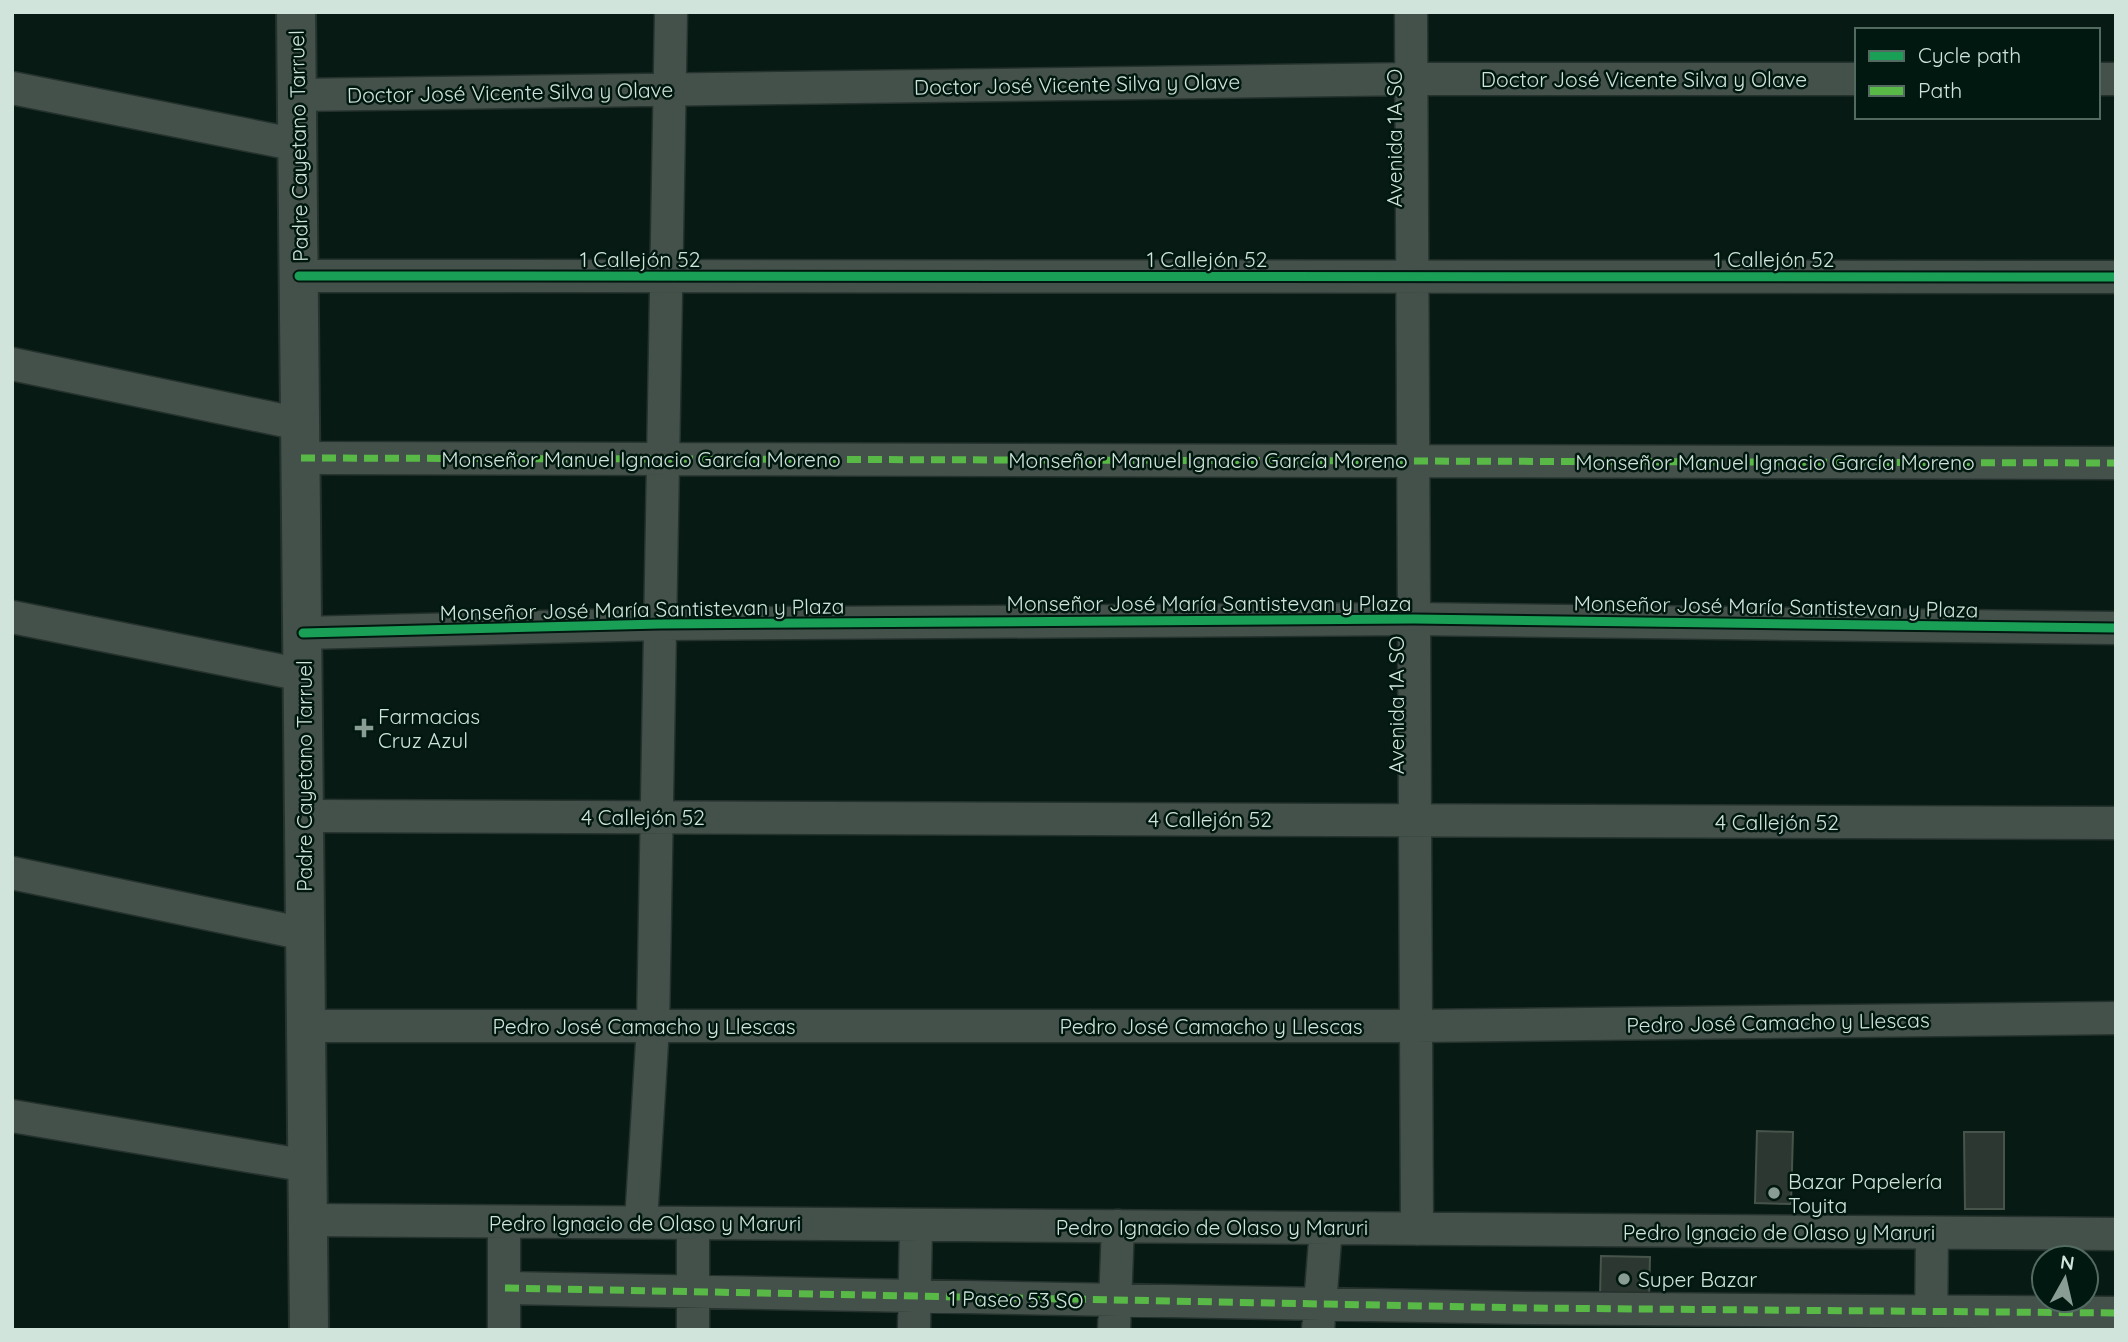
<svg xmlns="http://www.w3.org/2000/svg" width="2128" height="1342" viewBox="0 0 2128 1342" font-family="Quicksand,sans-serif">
  <rect width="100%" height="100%" fill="#081a14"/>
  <path fill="#2b3730" stroke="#47544c" stroke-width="2" d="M 1757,1131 L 1793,1132 L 1791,1204 L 1755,1203 Z
    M 1964,1132 L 2004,1132 L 2004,1209 L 1965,1209 Z
    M 1601,1256 L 1650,1257 L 1649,1299 L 1600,1297 Z"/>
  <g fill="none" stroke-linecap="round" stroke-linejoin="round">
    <defs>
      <path id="minor" d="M 1411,12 L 1417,1229
        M 2098,79 L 2116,79
        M 12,88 L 298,145
        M 297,95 L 1412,79 L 1857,79
        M 299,276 L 2116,277
        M 12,364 L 300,424
        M 301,458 L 2116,463
        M 12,617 L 303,675
        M 303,633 L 660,624 L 1414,619 L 2116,628
        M 304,816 L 2116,823
        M 12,873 L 305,934
        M 306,1026 L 1415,1026 L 2116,1018
        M 12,1116 L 308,1166
        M 308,1220 L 2116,1234
        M 504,1222 L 504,1330
        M 641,1222 L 653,1026 L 671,12
        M 505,1288 L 1527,1308 L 2116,1313
        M 693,1330 L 693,1223
        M 914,1330 L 916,1225
        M 1114,1330 L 1118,1226
        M 1318,1330 L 1326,1228
        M 1931,1330 L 1932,1233"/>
      <path id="tertiary" d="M 296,12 L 309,1330"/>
    </defs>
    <use href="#minor" stroke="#25322d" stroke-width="35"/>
    <use href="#tertiary" stroke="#25322d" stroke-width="42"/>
    <use href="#minor" stroke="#44514b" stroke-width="32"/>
    <use href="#tertiary" stroke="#44514b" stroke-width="38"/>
    <path stroke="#58b947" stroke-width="7" stroke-dasharray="14 7" stroke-linecap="butt" d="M 301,458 L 2116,463
      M 505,1288 L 1527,1308 L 2116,1313"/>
    <defs>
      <path id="cycleway" d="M 299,276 L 2116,277
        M 303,633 L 660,624 L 1414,619 L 2116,628"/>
    </defs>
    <use href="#cycleway" stroke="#00180f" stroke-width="13"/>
    <use href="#cycleway" stroke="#1a9f57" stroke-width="9"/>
  </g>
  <g fill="#8a9d95" stroke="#00180f" stroke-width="2.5">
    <path d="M360.5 717.5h7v7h7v7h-7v7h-7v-7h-7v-7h7z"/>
    <circle cx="1774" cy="1193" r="7"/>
    <circle cx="1624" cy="1279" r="7"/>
  </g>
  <g text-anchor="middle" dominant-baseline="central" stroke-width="5" stroke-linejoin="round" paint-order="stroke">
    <g font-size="21" fill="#d0e4db" stroke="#00180f">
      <text x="1644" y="79">Doctor José Vicente Silva y Olave</text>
      <text transform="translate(1077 84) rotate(-1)">Doctor José Vicente Silva y Olave</text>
      <text transform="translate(510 92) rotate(-1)">Doctor José Vicente Silva y Olave</text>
      <text transform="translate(1394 138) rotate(-90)">Avenida 1A SO</text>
      <text transform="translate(298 146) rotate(-91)">Padre Cayetano Tarruel</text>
      <text x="640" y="259">1 Callejón 52</text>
      <text x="1207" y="259">1 Callejón 52</text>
      <text x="1774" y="259">1 Callejón 52</text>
      <text x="641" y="459">Monseñor Manuel Ignacio García Moreno</text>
      <text x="1208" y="460">Monseñor Manuel Ignacio García Moreno</text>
      <text x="1775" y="462">Monseñor Manuel Ignacio García Moreno</text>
      <text x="1209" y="603">Monseñor José María Santistevan y Plaza</text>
      <text transform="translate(1776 606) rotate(1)">Monseñor José María Santistevan y Plaza</text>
      <text transform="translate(642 609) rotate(-1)">Monseñor José María Santistevan y Plaza</text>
      <text transform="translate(1396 705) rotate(-90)">Avenida 1A SO</text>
      <text transform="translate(304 776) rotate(-90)">Padre Cayetano Tarruel</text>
      <text x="643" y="817">4 Callejón 52</text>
      <text x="1210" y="819">4 Callejón 52</text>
      <text x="1777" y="822">4 Callejón 52</text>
      <text transform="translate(1778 1022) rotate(-1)">Pedro José Camacho y Llescas</text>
      <text x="644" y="1026">Pedro José Camacho y Llescas</text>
      <text x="1211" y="1026">Pedro José Camacho y Llescas</text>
      <text x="645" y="1223">Pedro Ignacio de Olaso y Maruri</text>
      <text x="1212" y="1227">Pedro Ignacio de Olaso y Maruri</text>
      <text x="1779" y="1232">Pedro Ignacio de Olaso y Maruri</text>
      <text transform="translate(1016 1299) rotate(1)">1 Paseo 53 SO</text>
    </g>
    <g font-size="21" fill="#d0e4db" stroke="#00180f" text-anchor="start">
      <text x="378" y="716">Farmacias<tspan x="378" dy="24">Cruz Azul</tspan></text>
      <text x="1788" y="1181">Bazar Papelería<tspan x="1788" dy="24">Toyita</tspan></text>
      <text x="1638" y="1279">Super Bazar</text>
    </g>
  </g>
  <rect width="2128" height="1342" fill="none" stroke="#d0e4db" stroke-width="28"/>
  <rect x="1855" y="28" width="245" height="91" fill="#00180f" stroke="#536a61" stroke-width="2"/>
  <rect x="1869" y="51" width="35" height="10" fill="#1a9f57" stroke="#536a61" stroke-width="2"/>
  <text x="1918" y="63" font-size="21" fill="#d0e4db">Cycle path</text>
  <rect x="1869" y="86" width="35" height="10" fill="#58b947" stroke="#536a61" stroke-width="2"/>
  <text x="1918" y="98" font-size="21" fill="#d0e4db">Path</text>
  <g transform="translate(2065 1279) rotate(8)"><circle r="33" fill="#00180f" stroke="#536a61" stroke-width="2"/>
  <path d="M0-5L12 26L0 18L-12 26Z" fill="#8a9d95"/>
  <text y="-10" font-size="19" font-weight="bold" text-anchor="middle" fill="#d0e4db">N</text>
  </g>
</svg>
